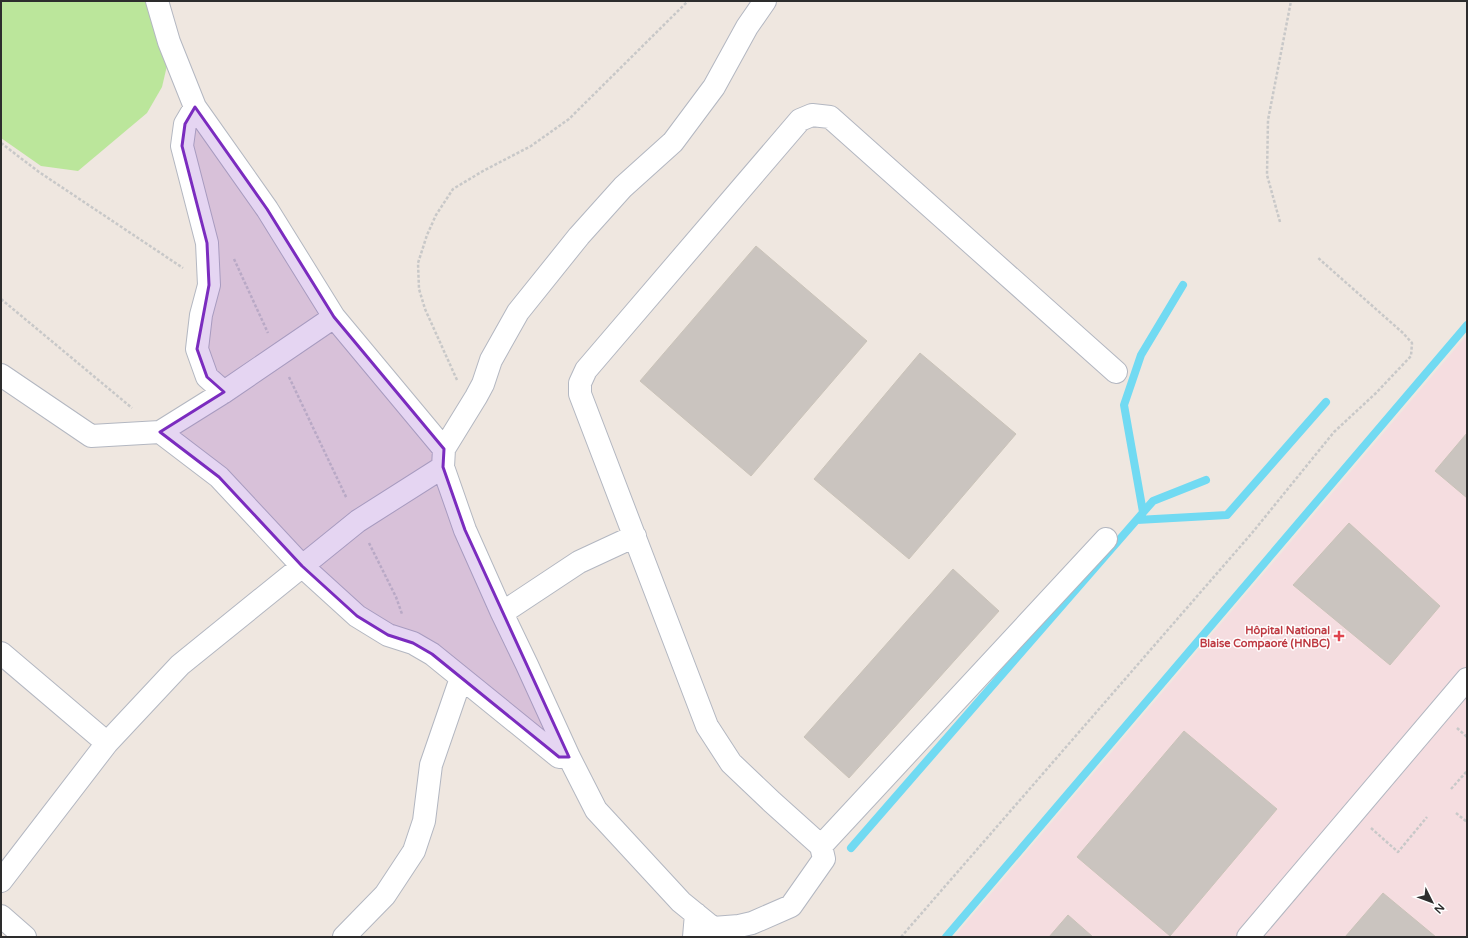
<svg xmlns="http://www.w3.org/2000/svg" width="1468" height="938" viewBox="0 0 1468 938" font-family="'Varela Round',sans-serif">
  <rect width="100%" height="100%" fill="#efe7e0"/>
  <path fill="#f5dde0" d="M 1467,335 L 1467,937 L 954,937 Z"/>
  <path fill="#bbe69b" d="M 1,1 L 151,1 L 170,53 L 162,87 L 147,113 L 78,171 L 41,166 L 1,138 Z"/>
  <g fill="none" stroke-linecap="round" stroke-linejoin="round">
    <path stroke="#71daf2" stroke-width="8" d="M 1143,512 L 1124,405 L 1141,355 L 1183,285
      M 1137,520 L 1227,515 L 1326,402
      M 851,848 L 1153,501 L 1206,480
      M 946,937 L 1467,325"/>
  </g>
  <path fill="#cac4bf" stroke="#cac3b9" d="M 756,246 L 867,341 L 751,476 L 640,381 Z
    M 920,353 L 1016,434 L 909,559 L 814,479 Z
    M 1467,433 L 1467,498 L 1435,471 Z
    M 1349,523 L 1440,606 L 1390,665 L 1293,585 Z
    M 953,569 L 999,611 L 849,778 L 804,737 Z
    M 1184,731 L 1277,809 L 1170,936 L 1077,857 Z
    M 1383,893 L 1436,937 L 1345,937 Z
    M 1068,915 L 1093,937 L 1049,937 Z"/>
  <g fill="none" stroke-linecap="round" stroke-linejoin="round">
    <defs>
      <path id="minor" d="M 157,1 L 169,42 L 195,107 L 267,209 L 334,317 L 444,449
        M 195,107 L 185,124 L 182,146 L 207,243 L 209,285 L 201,315 L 197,349 L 207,377 L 224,392
        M 1,375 L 91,436 L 160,432 L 224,392 L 334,317
        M 160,432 L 219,477 L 302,566 L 357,616 L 388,635 L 413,643 L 432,654 L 559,757 L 569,757
        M 502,613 L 579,562 L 635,536
        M 1,653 L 107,743
        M 821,846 L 1106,539
        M 1,881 L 107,743 L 180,665 L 358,521 L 443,467
        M 1,916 L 25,937
        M 713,928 L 739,926 L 752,923 L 791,906 L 824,859 L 821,846 L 772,802 L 731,763 L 707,726 L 580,394 L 580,383 L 586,370 L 800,120 L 812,115 L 830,117 L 1116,372
        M 725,936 L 713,928 L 681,902 L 596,810 L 569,757 L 527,665 L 502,613 L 465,530 L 443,467 L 444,449 L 476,397 L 483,384 L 491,360 L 518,312 L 579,236 L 623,187 L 673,142 L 714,87 L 747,27 L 765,1
        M 344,937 L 385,895 L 414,851 L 424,821 L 431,765 L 461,678
        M 694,937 L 696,914
        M 1248,937 L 1467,679"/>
    </defs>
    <use href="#minor" stroke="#b3b7c1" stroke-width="24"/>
    <path stroke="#c8c8c8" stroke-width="2.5" stroke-dasharray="3 2" stroke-linecap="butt" d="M 1,143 L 39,172 L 183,268
      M 1280,222 L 1267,175 L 1268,120 L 1291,1
      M 234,259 L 268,333
      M 1,299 L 132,408
      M 289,377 L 347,499
      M 457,380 L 425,309 L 419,289 L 418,263 L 427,235 L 436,215 L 453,189 L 483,171 L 531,146 L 569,119 L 688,1
      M 369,543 L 396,597 L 402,614
      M 1457,728 L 1467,737
      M 1451,789 L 1467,771
      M 1456,813 L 1467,822
      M 1371,828 L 1398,852 L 1427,817
      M 901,937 L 1252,533 L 1334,432 L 1376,393 L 1411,356 L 1412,343 L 1403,333 L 1317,257"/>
    <use href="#minor" stroke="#fff" stroke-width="22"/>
  </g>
  <path fill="#7b2cbf" fill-opacity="0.2" stroke="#7b2cbf" stroke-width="3" stroke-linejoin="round" d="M 195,107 L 267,209 L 334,317 L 444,449 L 443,467 L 465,530 L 569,757 L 559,757 L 432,654 L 413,643 L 388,635 L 357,616 L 302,566 L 219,477 L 160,432 L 224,392 L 207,377 L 197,349 L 209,285 L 207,243 L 182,146 L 185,124 Z"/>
  <path fill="#e0444e" stroke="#fff" stroke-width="1.5" d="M1337 630h4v4h4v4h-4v4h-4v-4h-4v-4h4z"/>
  <g text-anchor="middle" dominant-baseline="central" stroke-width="3" stroke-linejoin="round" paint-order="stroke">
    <g font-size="11" font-weight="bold" fill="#be3a42" stroke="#fff" text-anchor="end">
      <text x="1330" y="630">Hôpital National<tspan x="1330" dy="13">Blaise Compaoré (HNBC)</tspan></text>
    </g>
  </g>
  <rect width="1468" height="938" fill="none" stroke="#2d2d2d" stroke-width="4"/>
  <g transform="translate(1432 902) rotate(132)" stroke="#ffffff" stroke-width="3" paint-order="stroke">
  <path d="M0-3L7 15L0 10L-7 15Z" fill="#2d2d2d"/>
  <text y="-6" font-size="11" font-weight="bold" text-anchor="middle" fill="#2d2d2d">N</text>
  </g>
</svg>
